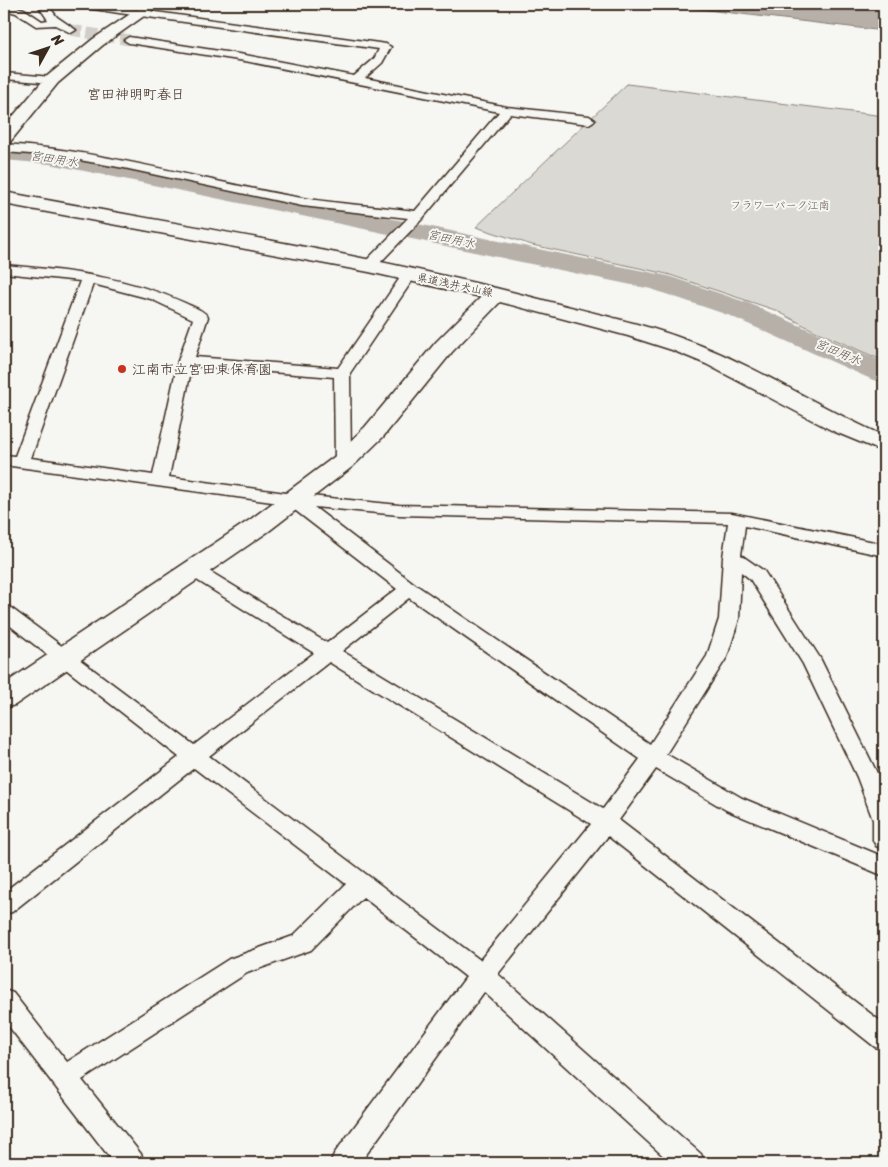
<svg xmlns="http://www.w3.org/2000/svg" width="888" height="1167" viewBox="0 0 888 1167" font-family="Sriracha,'Klee One',sans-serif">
  <rect width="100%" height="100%" fill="#f6f6f2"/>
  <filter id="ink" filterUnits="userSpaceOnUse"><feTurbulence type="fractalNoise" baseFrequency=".02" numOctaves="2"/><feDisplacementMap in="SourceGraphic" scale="10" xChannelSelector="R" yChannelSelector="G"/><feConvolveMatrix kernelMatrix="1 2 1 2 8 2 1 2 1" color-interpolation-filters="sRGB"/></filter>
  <g filter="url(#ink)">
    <path fill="#dad9d3" stroke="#8a8278" d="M 627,84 L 884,116 L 884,361 L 813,330 L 775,310 L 667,274 L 532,245 L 476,227 Z"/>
    <path fill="#b6b0a9" stroke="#857a71" d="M 657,4 L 884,4 L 884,31 Z"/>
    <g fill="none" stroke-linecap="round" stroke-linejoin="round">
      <path fill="#b6b0a9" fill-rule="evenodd" d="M 4,146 L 50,150 L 153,169 L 668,276 L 748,303 L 884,362 L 884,382 L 873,380 L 728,315 L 651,289 L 153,185 L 50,164 L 4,160 Z"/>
      <path stroke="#d1cdc8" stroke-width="11" stroke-dasharray="11 5.5" stroke-linecap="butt" d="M 71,30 L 129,40"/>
      <defs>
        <path id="street" d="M 4,4 L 24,9 L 42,21 L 48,20 L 37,4 L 47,4 L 57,17 L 76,30 L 71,33 L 55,25 L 36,26 L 16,13 L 4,10 Z
          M 76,4 L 98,4 L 386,44 L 391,47 L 382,63 L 365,78 L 507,107 L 589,116 L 595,120 L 589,124 L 510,114 L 423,218 L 374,269 L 364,269 L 362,266 L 364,263 L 408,218 L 302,206 L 124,168 L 57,156 L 4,152 L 4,144 C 105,150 202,181 302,198 C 339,204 377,206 415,211 L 499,112 L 245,61 L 129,43 L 124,40 L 129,37 L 245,55 L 354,76 L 374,59 L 379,49 L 119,13 L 81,7 Z
          M 4,73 L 52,77 L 58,80 L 52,83 L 4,79 Z
          M 4,265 C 66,270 128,277 185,303 C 193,307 204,310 208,317 L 195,357 L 338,368 L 404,272 L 414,272 L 416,275 L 350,373 L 351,462 L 349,466 L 337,466 L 335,462 L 334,377 L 192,366 L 169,477 L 300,495 L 399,505 L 732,513 L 884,544 L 884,556 L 745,526 L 741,555 L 764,571 L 820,658 L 879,777 L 884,791 L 884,849 L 876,846 L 873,840 L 873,820 L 857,777 L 803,664 L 750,579 L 741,572 L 739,619 L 727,657 L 666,754 L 742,798 L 884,857 L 884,876 L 726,810 L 656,769 L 619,820 L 884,1024 L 884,1050 L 875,1047 L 608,836 L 498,974 L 701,1154 L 705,1163 L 671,1163 L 484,992 L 360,1163 L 330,1163 L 334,1154 L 466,977 L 363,897 L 311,950 L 247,973 L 82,1080 L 141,1154 L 145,1163 L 114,1163 L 4,1020 L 4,990 L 13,993 L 67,1062 L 229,959 L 293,936 L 346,884 L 194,768 L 12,912 L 4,914 L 4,892 L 179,757 L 4,621 L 4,606 L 11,608 L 194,745 L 314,653 L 187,574 L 185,570 L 187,566 L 194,564 L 201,566 L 327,643 L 397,589 L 287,504 L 4,465 L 4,455 L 15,456 L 80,281 L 4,273 ZM 93,284 L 151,299 L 193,319 L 178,361 L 153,475 L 31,458 ZM 314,507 L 399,515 L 728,523 L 723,557 L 719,619 L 707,656 L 650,744 L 416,585 ZM 409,598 L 640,759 L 603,809 L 342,651 ZM 329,662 L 591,824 L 480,960 L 209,756 Z"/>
        <path id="secondary" d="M 145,4 L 161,4 L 103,45 L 58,83 L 10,142 L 4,143 L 4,127 L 46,77 L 93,39 Z
          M 4,192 C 184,226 366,253 543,300 C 592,313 642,323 689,341 C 757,366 818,407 884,436 L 884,452 L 833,431 L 706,364 L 672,350 L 628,336 L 500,302 L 452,352 L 383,437 L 352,467 L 269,531 L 15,705 L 4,708 L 4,684 L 251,519 L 334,457 L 365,427 L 436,342 L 481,297 L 369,272 L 4,204 Z"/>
      </defs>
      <use href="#street" stroke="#3b2a1e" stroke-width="3"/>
      <use href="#secondary" stroke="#3b2a1e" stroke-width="3"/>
      <use href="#street" fill="#f6f6f2" fill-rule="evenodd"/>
      <use href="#secondary" fill="#f6f6f2" fill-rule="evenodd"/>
    </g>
  </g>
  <circle fill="#c8321e" stroke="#f6f6f2" stroke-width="2" cx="122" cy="369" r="5"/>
  <g text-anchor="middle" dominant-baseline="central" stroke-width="4" stroke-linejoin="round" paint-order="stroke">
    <g font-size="11" fill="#63564b" stroke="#f6f6f2">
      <text x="780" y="205">フラワーパーク江南</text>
    </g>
    <g font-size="11" fill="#3b2a1e" stroke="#f6f6f2">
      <text transform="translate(455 285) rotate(12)">県道浅井犬山線</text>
    </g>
    <g font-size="12" font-style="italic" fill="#605248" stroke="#f6f6f2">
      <text transform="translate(54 159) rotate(9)">宮田用水</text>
      <text transform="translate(451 239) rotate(12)">宮田用水</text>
      <text transform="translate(838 352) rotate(23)">宮田用水</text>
    </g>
    <g font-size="14" fill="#3b2a1e" stroke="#f6f6f2">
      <text x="136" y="94">宮田神明町春日</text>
    </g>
    <g font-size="14" fill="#3b2a1e" stroke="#f6f6f2" text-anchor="start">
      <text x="132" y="369">江南市立宮田東保育園</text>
    </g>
  </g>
  <rect width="888" height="1167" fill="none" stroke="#f6f6f2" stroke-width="20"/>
  <rect x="10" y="10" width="868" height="1147" fill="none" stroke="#3b2a1e" stroke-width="2" filter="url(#ink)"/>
  <g transform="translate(48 48) rotate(50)" stroke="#f6f6f2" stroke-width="4" paint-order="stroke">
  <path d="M0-4L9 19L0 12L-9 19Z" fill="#3b2a1e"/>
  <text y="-8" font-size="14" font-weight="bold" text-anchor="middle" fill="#3b2a1e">N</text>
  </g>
</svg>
